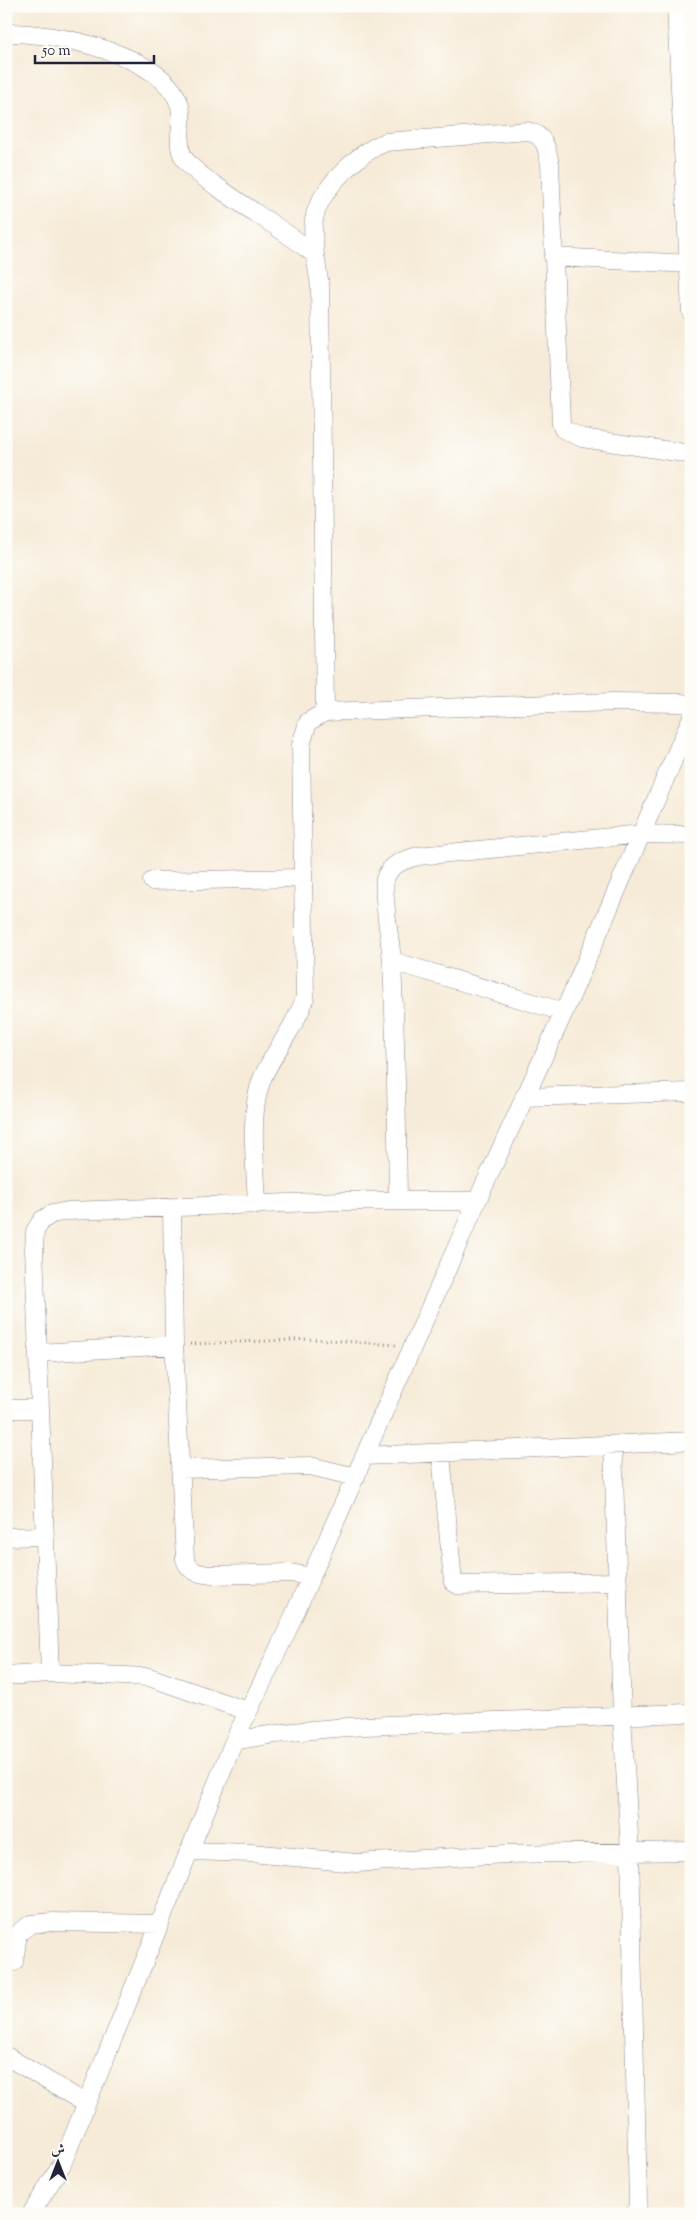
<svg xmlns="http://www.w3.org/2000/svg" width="697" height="2220" viewBox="0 0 697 2220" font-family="'Sorts Mill Goudy',Amiri,serif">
  <rect width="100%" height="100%" fill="#fdfcf7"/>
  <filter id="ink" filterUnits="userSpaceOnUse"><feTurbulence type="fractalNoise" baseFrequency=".02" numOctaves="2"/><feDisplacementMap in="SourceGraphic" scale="10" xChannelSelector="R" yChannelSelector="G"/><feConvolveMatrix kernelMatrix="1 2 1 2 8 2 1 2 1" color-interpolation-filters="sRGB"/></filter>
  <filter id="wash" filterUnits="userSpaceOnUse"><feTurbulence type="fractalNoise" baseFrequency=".0096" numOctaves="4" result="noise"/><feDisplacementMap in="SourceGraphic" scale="20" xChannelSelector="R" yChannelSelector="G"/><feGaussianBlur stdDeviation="1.12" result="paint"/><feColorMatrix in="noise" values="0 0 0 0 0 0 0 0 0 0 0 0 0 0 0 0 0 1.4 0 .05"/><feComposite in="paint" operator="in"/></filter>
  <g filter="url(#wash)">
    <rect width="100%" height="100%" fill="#f6ebd8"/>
  </g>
  <g filter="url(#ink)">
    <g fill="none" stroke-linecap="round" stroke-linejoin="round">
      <defs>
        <path id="minor" d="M 676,6 L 691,312
          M 6,33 C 53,32 165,54 180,106 C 185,125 173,145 186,161 C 195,172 207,180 219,188 C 250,211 285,230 315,255 L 320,286 L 325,712 L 308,722 L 301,745 L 305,998 C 296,1027 274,1050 262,1079 C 248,1114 256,1167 257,1205
          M 315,255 C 314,244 312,231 314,220 C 319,189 359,152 386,142 L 527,131 C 545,135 547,148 550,164 L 561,423 L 563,429 L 582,438 L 691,454
          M 553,257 L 691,264
          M 325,712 L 613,702 L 682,703 L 691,705
          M 152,881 L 303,878
          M 392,961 L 564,1012
          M 524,1097 L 691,1092
          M 398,1200 C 397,1121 396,1042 392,963 C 391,942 382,897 385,879 C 389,864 405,860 418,856 L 642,834 L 691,835
          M 172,1207 L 174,1345 L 185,1559 C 189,1572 199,1574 212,1575 L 291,1573 L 311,1577
          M 38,1353 L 174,1345
          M 6,1409 L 39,1409
          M 613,1445 L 622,1715 L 630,1852 L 638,2203 L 636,2214
          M 441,1454 L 453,1582 L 458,1585 L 618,1582
          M 365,1456 L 691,1441
          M 180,1469 L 310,1466 L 356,1477
          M 6,1537 L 44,1536
          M 50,1673 L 34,1249 L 35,1231 L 42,1220 L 52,1214 L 68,1211 L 342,1201 L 477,1201
          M 6,1676 L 50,1673 L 149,1677 L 247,1711
          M 234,1741 C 310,1726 390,1725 468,1722 C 542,1720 616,1715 691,1713
          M 189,1851 L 251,1853 L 357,1863 L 506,1854 L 691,1851
          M 14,1962 L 18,1933 L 31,1924 L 53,1922 L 160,1924
          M 6,2056 L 85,2103
          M 31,2214 L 62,2164 L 234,1741 L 287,1631 L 477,1201 L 564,1012 L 691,719"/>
      </defs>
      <use href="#minor" stroke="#8c868a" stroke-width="19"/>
      <path stroke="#8c868a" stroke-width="3" stroke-dasharray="1 4" stroke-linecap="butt" d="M 190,1344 L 314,1339 L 396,1345"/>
      <use href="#minor" stroke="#fff" stroke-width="18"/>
    </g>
  </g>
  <rect width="697" height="2220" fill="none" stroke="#fdfcf7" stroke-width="25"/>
  <g transform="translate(58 2162)" stroke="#fdfcf7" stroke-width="4" paint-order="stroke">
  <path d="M0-4L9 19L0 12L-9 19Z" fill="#22223b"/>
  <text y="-8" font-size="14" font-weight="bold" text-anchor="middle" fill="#22223b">ش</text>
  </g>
  <path d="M35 55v8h119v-8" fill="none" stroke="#22223b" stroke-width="2.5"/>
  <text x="42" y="55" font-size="15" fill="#22223b" stroke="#fdfcf7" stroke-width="4" paint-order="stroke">50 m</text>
</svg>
